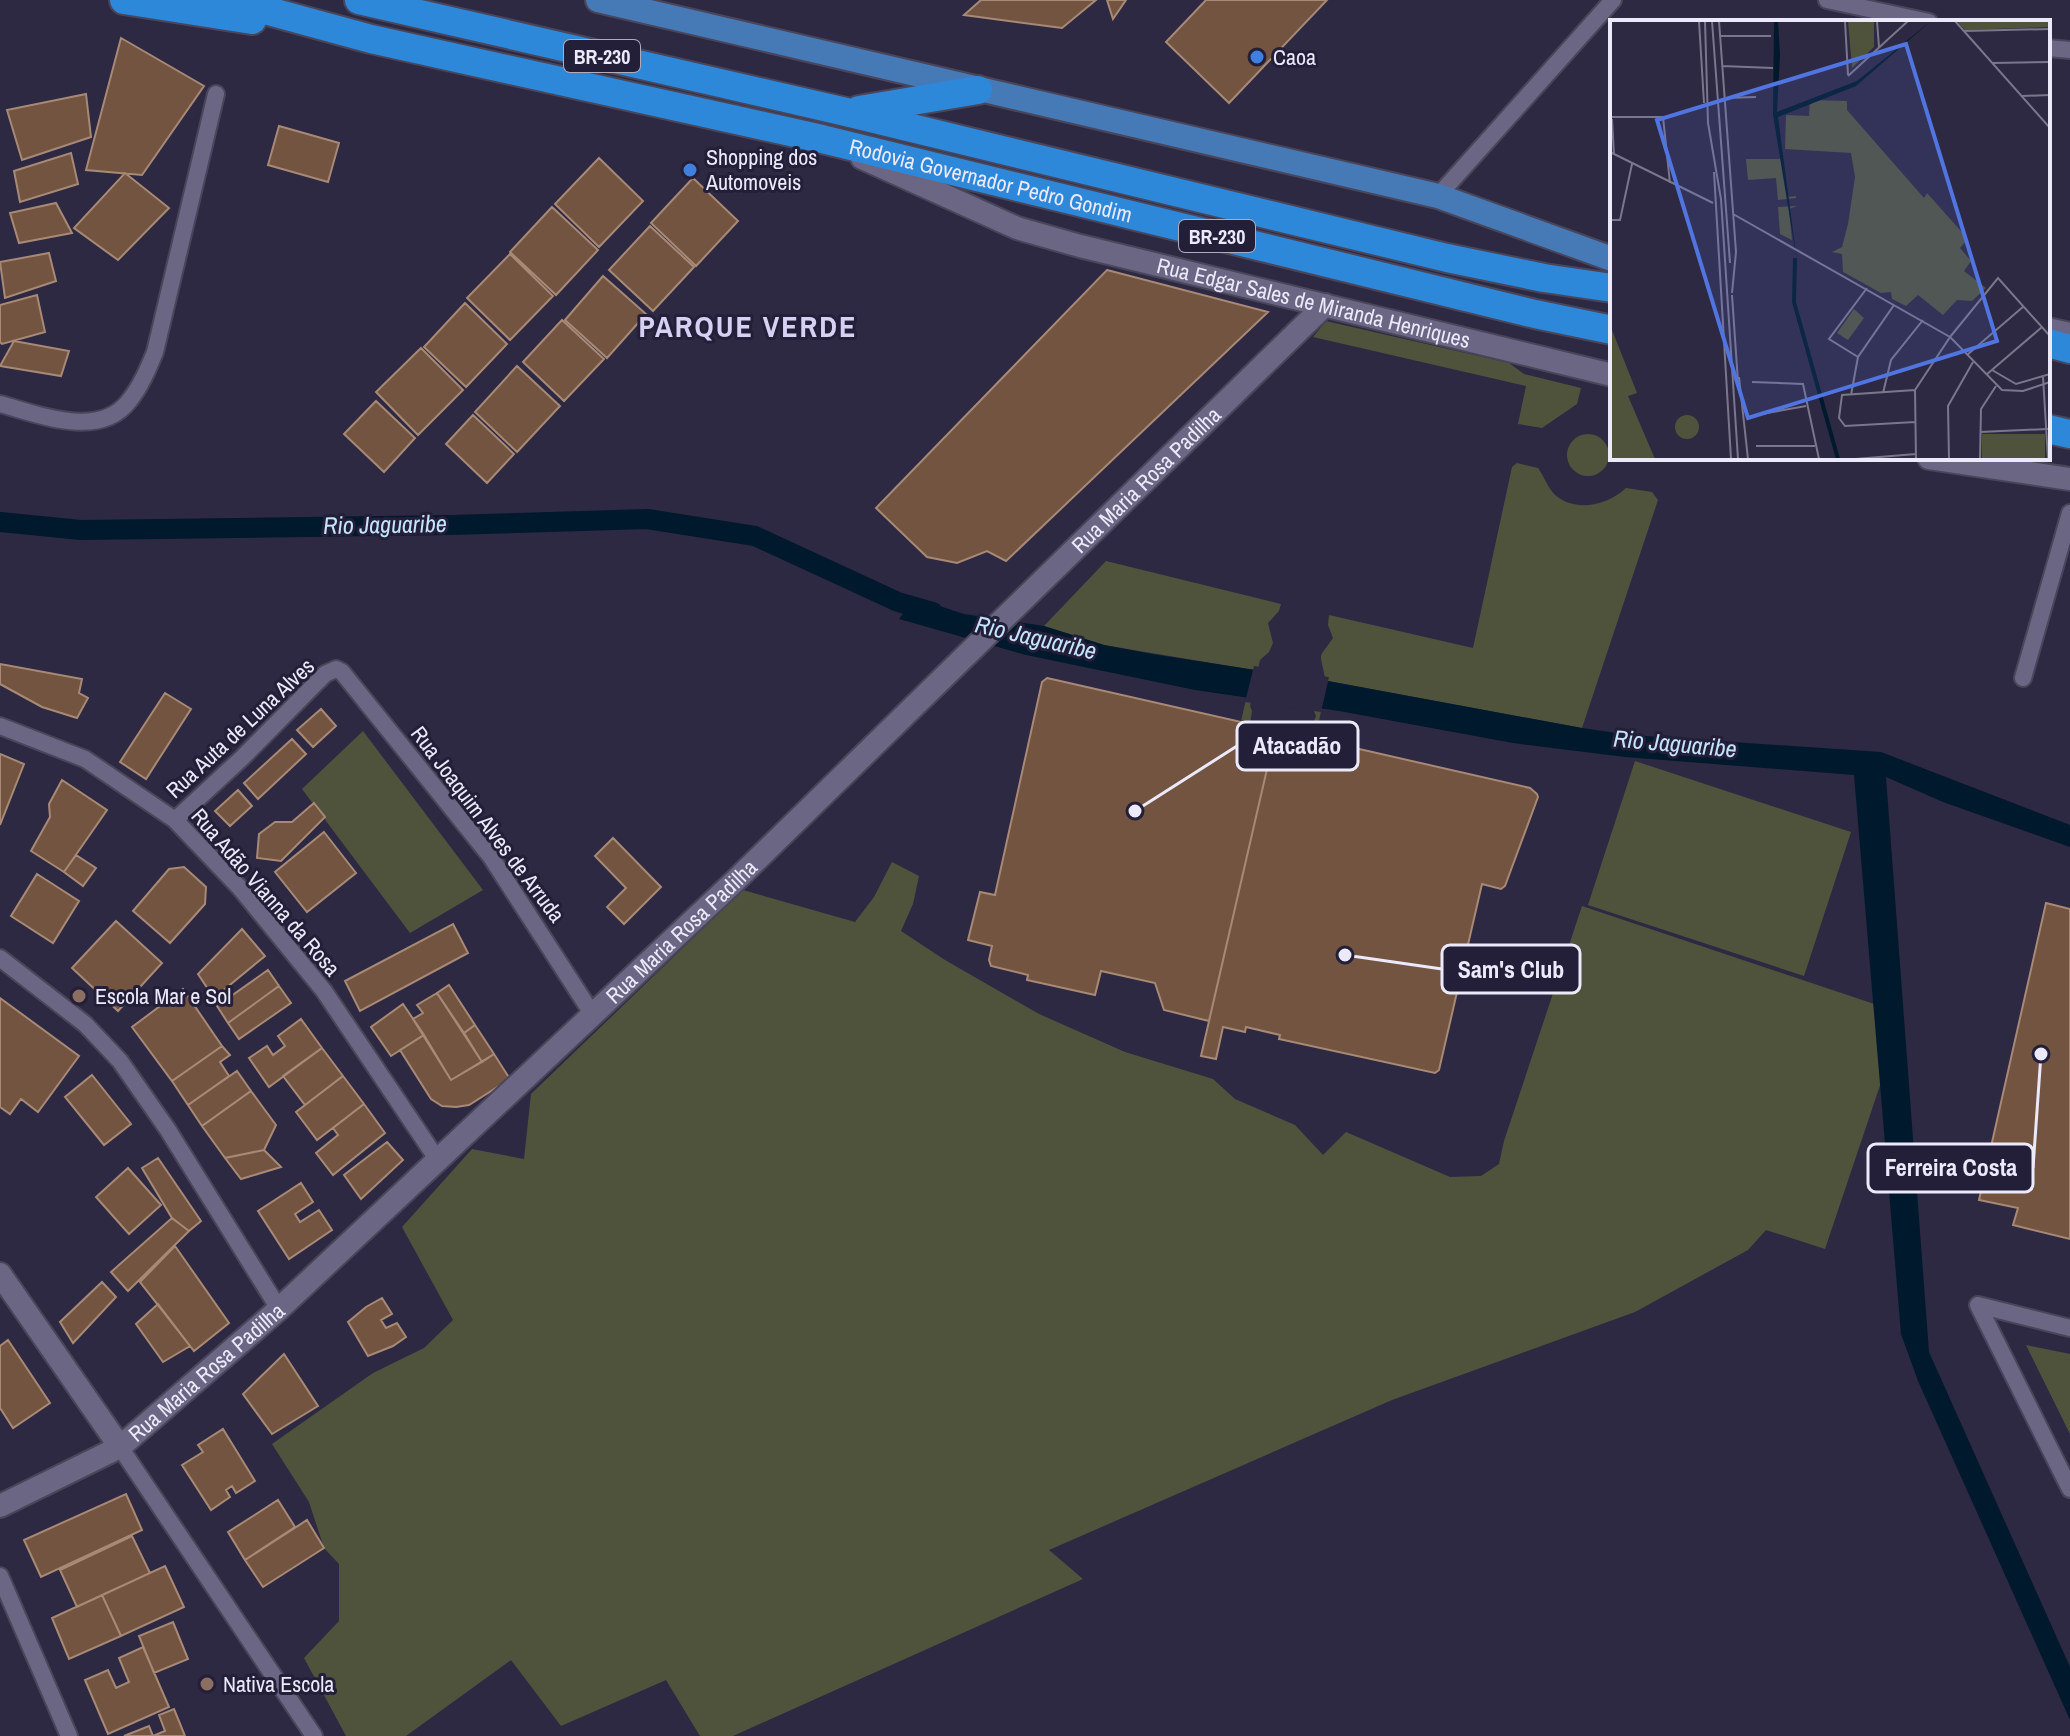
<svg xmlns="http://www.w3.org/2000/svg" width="2070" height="1736" viewBox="0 0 2070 1736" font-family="'Archivo Narrow',sans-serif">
  <rect width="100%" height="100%" fill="#2e2942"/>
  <path fill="#50533c" d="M 1326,321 L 1509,363 L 1524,374 L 1581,388 L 1577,404 L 1542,428 L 1518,424 L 1526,386 L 1313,337 Z
    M1567 455a21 21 0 1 1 42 0a21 21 0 1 1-42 0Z
    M 1517,463 L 1538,468 C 1544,476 1547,487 1555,495 C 1576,513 1608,505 1626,488 L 1652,492 L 1658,500 L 1582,728 L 1328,681 L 1315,738 L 1308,737 L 1316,716 L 1311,704 L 1325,678 C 1320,650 1317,661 1333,638 L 1328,625 L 1329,615 L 1473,648 L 1512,467 Z
    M 1106,561 L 1281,604 L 1279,611 L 1268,623 L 1273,643 L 1269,652 L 1260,660 L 1250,706 L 1252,711 L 1250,724 L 1241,721 L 1253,670 L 1104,645 L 1044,626 Z
    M 363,731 L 483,890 L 410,933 L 302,789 Z
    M 1635,761 L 1851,832 L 1804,976 L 1588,905 Z
    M 892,862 L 919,876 L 913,904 L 901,931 L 945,960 L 1039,1014 L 1125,1052 L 1213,1079 L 1235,1099 L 1295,1125 L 1323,1155 L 1346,1132 L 1450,1177 L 1481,1176 L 1499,1164 L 1504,1141 L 1582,906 L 1904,1014 L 1825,1249 L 1766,1230 L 1748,1250 L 1635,1312 L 1392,1400 L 1049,1550 L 1083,1579 L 733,1736 L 700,1736 L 666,1680 L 561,1726 L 511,1660 L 406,1736 L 346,1736 L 304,1658 L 339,1621 L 339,1564 L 324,1548 L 309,1502 L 272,1444 L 373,1373 L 424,1348 L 453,1320 L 402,1227 L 472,1149 L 524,1159 L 531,1094 L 743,890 L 855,922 L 874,897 Z
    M 2026,1345 L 2070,1354 L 2070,1434 Z"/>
  <path fill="#00192c" d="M 915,598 L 964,614 L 1044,626 L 1104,645 L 1152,654 L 1328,681 L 1582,728 L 1631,735 L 1881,752 L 2070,825 L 2070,847 L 1943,802 L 1886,777 L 1929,1352 L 2070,1667 L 2070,1720 L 1918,1381 L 1901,1334 L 1854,775 L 1625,757 L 1513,743 L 1339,711 L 1195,690 L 1026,655 L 899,619 Z"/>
  <path fill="#2e2942" d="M 1254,666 L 1329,677 L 1321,712 L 1245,702 Z"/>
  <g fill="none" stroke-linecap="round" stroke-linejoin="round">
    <path stroke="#00192c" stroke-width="20" d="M 0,522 L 81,530 L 450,525 L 647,519 L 755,536 L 898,602 L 933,612"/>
  </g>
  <path fill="#725440" stroke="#a78976" stroke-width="2" d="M 981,0 L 1096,0 L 1062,28 L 964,15 Z
    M 1107,0 L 1126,0 L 1113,19 Z
    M 1206,0 L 1327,0 L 1229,103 L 1166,42 Z
    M 121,38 L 204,86 L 142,175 L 86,170 Z
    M 86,94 L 91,137 L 22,160 L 7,110 Z
    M 279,126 L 339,143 L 328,182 L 268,165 Z
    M 71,153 L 78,184 L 20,202 L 14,171 Z
    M 599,158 L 643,201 L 599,247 L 555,204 Z
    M 125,173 L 169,208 L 118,260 L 74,228 Z
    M 693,178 L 738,221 L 696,266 L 651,223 Z
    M 56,203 L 72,233 L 19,243 L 10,213 Z
    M 552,207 L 598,250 L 556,295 L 510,252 Z
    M 650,226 L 694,267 L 653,311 L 609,270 Z
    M 49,253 L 56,281 L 5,298 L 0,262 Z
    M 510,254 L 553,296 L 510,340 L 467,298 Z
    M 1107,270 L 1268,312 L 1006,561 L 987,551 L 957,563 L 927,557 L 876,508 Z
    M 603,276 L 646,314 L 607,358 L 565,320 Z
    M 37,295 L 45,332 L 2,344 L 0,342 L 0,305 Z
    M 465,303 L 507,344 L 466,387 L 424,347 Z
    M 562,320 L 604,359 L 564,401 L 523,362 Z
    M 14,341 L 69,351 L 61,376 L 0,366 Z
    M 421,348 L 463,390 L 418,435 L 376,392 Z
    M 517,366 L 560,406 L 517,452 L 475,412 Z
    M 376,401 L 415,438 L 384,472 L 344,434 Z
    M 473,415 L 514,454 L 487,483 L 446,444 Z
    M 0,664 L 82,679 L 79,693 L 88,698 L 77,718 L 42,707 L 0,684 Z
    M 1047,678 L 1276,730 L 1209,1021 L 1164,1010 L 1155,983 L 1101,971 L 1095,995 L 1027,980 L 1028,975 L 991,966 L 989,960 L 992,946 L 968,940 L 980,892 L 995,895 L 1042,682 Z
    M 165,693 L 191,709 L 146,779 L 120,762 Z
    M 321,709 L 336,726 L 313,747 L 297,730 Z
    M 1276,730 L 1530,788 L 1537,794 L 1538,797 L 1505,886 L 1501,889 L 1482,884 L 1439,1070 L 1435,1073 L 1279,1039 L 1280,1035 L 1246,1027 L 1245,1032 L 1223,1027 L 1216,1059 L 1201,1056 Z
    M 292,739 L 306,754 L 258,799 L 244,783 Z
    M 0,754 L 24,764 L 0,825 Z
    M 62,780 L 107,810 L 64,872 L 31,851 L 50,817 L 49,804 Z
    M 238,790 L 252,806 L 230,826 L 215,811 Z
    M 314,803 L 325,817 L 281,861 L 257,858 L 259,834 L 275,822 L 292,822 Z
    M 324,832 L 356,873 L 307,912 L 275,872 Z
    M 613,838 L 661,887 L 624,924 L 607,907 L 626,888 L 595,856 Z
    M 76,855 L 96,868 L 83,886 L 64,872 Z
    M 184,867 L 206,887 L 205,904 L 170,943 L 133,911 L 169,869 Z
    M 37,874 L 79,901 L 53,943 L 11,916 Z
    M 2046,903 L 2070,909 L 2070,1239 L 2013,1225 L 2018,1208 L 1979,1200 Z
    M 116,921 L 162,963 L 118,1011 L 72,968 Z
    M 453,924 L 468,953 L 360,1011 L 345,981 Z
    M 242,929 L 265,956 L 214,998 L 198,974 Z
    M 268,970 L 279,986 L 228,1023 L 217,1006 Z
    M 449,985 L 475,1025 L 464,1033 L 437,993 Z
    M 279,986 L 291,1003 L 239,1039 L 228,1023 Z
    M 183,989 L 222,1046 L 172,1081 L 132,1027 Z
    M 437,993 L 482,1062 L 451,1080 L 413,1019 L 423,1013 L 417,1005 Z
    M 0,998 L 79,1056 L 38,1112 L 21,1099 L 10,1114 L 0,1107 Z
    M 403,1004 L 424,1035 L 391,1056 L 371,1027 Z
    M 301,1019 L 322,1048 L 269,1087 L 249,1058 L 267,1046 L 273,1055 L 285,1046 L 278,1036 Z
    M 475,1025 L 494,1054 L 482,1062 L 464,1033 Z
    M 424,1035 L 451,1080 L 494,1054 L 510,1079 L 469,1105 L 456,1107 L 442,1106 L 431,1099 L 400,1050 Z
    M 222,1046 L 230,1055 L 220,1062 L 229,1076 L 188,1105 L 172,1081 Z
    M 322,1048 L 343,1076 L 305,1105 L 283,1076 Z
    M 237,1071 L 251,1091 L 202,1126 L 188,1105 Z
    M 92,1075 L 131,1124 L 104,1145 L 65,1097 Z
    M 343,1076 L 364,1104 L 317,1140 L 296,1112 Z
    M 251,1091 L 276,1125 L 264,1150 L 225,1158 L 202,1126 Z
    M 364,1104 L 385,1133 L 333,1175 L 316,1153 L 338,1135 L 333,1128 Z
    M 387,1142 L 403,1160 L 361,1199 L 344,1175 Z
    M 264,1150 L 281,1167 L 241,1179 L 225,1158 Z
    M 158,1158 L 201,1221 L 189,1231 L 172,1218 L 142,1168 Z
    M 128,1168 L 161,1205 L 129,1234 L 96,1197 Z
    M 301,1183 L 313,1202 L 295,1214 L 300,1222 L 319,1210 L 332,1230 L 289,1259 L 258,1211 Z
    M 172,1218 L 189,1231 L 128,1291 L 111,1272 Z
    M 175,1246 L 229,1323 L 194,1351 L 140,1282 Z
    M 102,1282 L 116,1297 L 73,1343 L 60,1322 Z
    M 382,1298 L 392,1314 L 381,1320 L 386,1328 L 397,1323 L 406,1337 L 393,1346 L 368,1356 L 348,1322 L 366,1307 Z
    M 158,1304 L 190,1346 L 163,1362 L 136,1324 Z
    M 8,1340 L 50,1403 L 13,1428 L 0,1408 L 0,1346 Z
    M 284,1354 L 318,1406 L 272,1434 L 243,1394 Z
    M 223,1429 L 255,1481 L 236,1493 L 232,1486 L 226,1490 L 230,1497 L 211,1510 L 182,1465 L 203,1452 L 198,1445 Z
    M 126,1494 L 142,1530 L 41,1577 L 24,1540 Z
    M 278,1500 L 295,1527 L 245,1560 L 228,1532 Z
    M 307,1520 L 324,1548 L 263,1587 L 245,1560 Z
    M 132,1536 L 150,1573 L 77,1607 L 60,1570 Z
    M 165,1566 L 184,1607 L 121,1636 L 102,1595 Z
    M 102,1595 L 121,1636 L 69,1659 L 52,1618 Z
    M 173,1622 L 188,1659 L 154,1673 L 139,1636 Z
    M 143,1647 L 169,1707 L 108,1734 L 85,1680 L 108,1670 L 116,1688 L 129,1682 L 119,1658 Z
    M 174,1709 L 185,1736 L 124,1736 L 149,1726 L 153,1736 L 165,1731 L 159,1715 Z"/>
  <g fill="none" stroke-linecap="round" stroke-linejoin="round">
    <defs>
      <path id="street" d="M 1827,0 L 1929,22
        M 2048,48 L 2070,50
        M 1438,196 L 1613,0
        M 2048,326 L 2070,331
        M 0,404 C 38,414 99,440 129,401 C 141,386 148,369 155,352 L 216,94
        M 2023,678 L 2070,513
        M 0,726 L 85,759 L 175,820 L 240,888 L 324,991 L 437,1159
        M 175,820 L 242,758 L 325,674 L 336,669 L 342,672 L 491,857 L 593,1015
        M 0,958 L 85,1024 L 120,1061 L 168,1130 L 279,1309
        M 1978,1305 L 2070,1489
        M 1978,1305 L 2070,1328
        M 120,1447 L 314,1736
        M 0,1576 L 69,1736"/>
      <g id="secondary">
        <path id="s1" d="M 862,158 L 1017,228 L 1080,246 L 1612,375"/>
        <path d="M 1929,458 L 2070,479"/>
        <path d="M 0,1274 L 120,1447"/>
        <path id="s2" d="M 0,1506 L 120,1447 L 279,1309 L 735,881 L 1325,305"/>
      </g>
      <path id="primary" d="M 598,0 L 1438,196 L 1612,259"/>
      <g id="highway">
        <path d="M 124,0 L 252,20"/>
        <path id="s3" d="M 228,0 L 371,39 L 822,139 L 1535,314 L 1612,330"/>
        <path d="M 359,0 L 846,112 L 1447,258 L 1544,278 L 1612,288"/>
        <path d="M 859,110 L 978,90"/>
        <path d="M 2048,343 L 2070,349"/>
        <path d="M 2048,429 L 2070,434"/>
      </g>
    </defs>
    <use href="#street" stroke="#49455a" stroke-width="20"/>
    <use href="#secondary" stroke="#49455a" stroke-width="26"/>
    <use href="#primary" stroke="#49455a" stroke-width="28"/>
    <use href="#highway" stroke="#49455a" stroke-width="32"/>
    <use href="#street" stroke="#6b6683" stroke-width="16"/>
    <use href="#secondary" stroke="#6b6683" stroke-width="22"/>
    <use href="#primary" stroke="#467ab7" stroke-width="24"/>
    <use href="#highway" stroke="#2d88da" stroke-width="28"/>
  </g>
  <g fill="#3f7fe0" stroke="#241f38" stroke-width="3">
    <circle cx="1257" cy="57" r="8"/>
    <circle cx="690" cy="170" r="8"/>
  </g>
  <g fill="#8d6e63" stroke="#241f38" stroke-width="3">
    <circle cx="79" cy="996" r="8"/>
    <circle cx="207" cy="1684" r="8"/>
  </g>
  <g text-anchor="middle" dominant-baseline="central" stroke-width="6" stroke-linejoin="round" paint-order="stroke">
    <g fill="#241f38" stroke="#afacc0" stroke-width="2">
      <rect x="564" y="40" width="76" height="32" rx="6"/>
      <rect x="1179" y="220" width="76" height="32" rx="6"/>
    </g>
    <g font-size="20" font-weight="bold" fill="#ebe9fa">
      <text x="602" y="56">BR-230</text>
      <text x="1217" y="236">BR-230</text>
    </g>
    <g font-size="22" fill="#ebe9fa" stroke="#241f38" text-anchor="start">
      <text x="1273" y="57">Caoa</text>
      <text x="706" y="157">Shopping dos<tspan x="706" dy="25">Automoveis</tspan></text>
      <text x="95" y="996">Escola Mar e Sol</text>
      <text x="223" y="1684">Nativa Escola</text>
    </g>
    <g font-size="22" fill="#ebe9fa" stroke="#241f38">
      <text stroke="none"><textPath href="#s3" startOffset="784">Rodovia Governador Pedro Gondim</textPath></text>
      <text stroke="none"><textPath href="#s1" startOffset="476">Rua Edgar Sales de Miranda Henriques</textPath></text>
      <text stroke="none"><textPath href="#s2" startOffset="1544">Rua Maria Rosa Padilha</textPath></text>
      <text transform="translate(240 728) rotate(-43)">Rua Auta de Luna Alves</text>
      <text transform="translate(488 824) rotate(53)">Rua Joaquim Alves de Arruda</text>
      <text transform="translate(266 892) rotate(49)">Rua Adão Vianna da Rosa</text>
      <text stroke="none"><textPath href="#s2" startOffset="896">Rua Maria Rosa Padilha</textPath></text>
      <text stroke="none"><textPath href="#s2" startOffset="248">Rua Maria Rosa Padilha</textPath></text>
    </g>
    <g font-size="24" font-style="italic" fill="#c4e4fd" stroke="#241f38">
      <text transform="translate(385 524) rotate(-1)">Rio Jaguaribe</text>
      <text transform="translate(1036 637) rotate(13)">Rio Jaguaribe</text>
      <text transform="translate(1675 743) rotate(5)">Rio Jaguaribe</text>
    </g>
    <g font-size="30" font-weight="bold" letter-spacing="2" fill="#d6d1f3" stroke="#241f38">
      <text x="748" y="326">PARQUE VERDE</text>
    </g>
  </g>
  <g transform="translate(1610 20)">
    <rect width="440" height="440" fill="#2e2942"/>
    <path d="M 238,1 L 264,1 L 264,27 L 242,48 ZM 347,1 L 440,1 L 440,7 L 355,10 ZM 200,80 L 237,81 L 237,90 L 314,178 L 317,173 L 358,219 L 350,228 L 361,241 L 354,251 L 376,268 L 362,281 L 347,280 L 333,295 L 308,275 L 296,286 L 282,279 L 281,272 L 271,273 L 233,252 L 232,234 L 222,232 L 232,227 L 238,204 L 245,157 L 241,133 L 175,129 L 176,95 L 199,96 ZM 136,139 L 173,139 L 177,177 L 186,176 L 186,178 L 168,180 L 166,158 L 138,160 ZM 187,186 L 179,189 L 182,220 L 170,214 L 168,187 ZM 244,289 L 254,298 L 238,320 L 227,313 ZM 0,305 L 27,373 L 18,376 L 45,439 L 0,439 ZM65 407a12 12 0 1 1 24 0a12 12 0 1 1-24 0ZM 372,414 L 435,414 L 435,439 L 372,439 Z" fill="#50533c"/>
    <path d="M 164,1 L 168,1 L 170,35 L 167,92 L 247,61 L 321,1 L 246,66 L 168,97 L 187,241 L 163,95 Z" fill="#00192c"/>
    <path fill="none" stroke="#00192c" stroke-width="4" d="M 185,238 L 184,282 L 228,439"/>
    <path fill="none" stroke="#7a768c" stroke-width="2" d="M 89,1 L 94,83M 95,1 L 98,103 L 111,179 L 128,439M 102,1 L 120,243M 109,1 L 126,232 L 122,273M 235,1 L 238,55M 267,1 L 269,27M 345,1 L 440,108M 354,11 L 440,9M 110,16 L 161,16M 383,43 L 440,42M 112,46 L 163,48M 238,56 L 298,1M 412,76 L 440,75M 115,78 L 146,77M 0,97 L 53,97 L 60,163M 2,99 L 4,135M 0,132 L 103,183M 104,152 L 121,439M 123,194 L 340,317 L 305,370 L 306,439M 0,200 L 10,200 L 22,144M 122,275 L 128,362M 440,316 L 388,258 L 340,317 L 392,370 L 413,371 L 440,362M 357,335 L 414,286M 248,337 L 219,319 L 257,268M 382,350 L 406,364 L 440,354M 376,355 L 432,307M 129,357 L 138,439M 433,357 L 438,439M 142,362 L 193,364 L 209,439M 305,370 L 232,375 L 229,398 L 235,406 L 305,402M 273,373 L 281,340 L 313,300M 241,375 L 248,337 L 284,285M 146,395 L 196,386M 370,412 L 438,409M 146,426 L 205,426M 245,439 L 306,434M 339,439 L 338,386 L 363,342M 370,439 L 371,389 L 386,366"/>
    <path fill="#5075e0" fill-opacity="0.15" stroke="#5075e0" stroke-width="4" d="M 296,24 L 387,321 L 138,398 L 47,100 Z"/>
    <rect width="440" height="440" fill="none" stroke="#ebe9fa" stroke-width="4"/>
  </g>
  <path fill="none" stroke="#ebe9fa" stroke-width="3" d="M1135 811L1237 746M1345 955L1442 969M2041 1054L2033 1168"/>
  <g fill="#ebe9fa" stroke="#241f38" stroke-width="3">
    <circle cx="1135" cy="811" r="8"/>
    <circle cx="1345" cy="955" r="8"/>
    <circle cx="2041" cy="1054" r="8"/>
  </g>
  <g fill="#241f38" stroke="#ebe9fa" stroke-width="3">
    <rect x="1237" y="722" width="121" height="48" rx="8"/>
    <rect x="1442" y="945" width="138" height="48" rx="8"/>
    <rect x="1868" y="1144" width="165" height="48" rx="8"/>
  </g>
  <g font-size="24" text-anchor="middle" font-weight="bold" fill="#ebe9fa">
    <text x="1297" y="754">Atacadão</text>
    <text x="1511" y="978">Sam's Club</text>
    <text x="1951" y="1176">Ferreira Costa</text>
  </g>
</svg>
